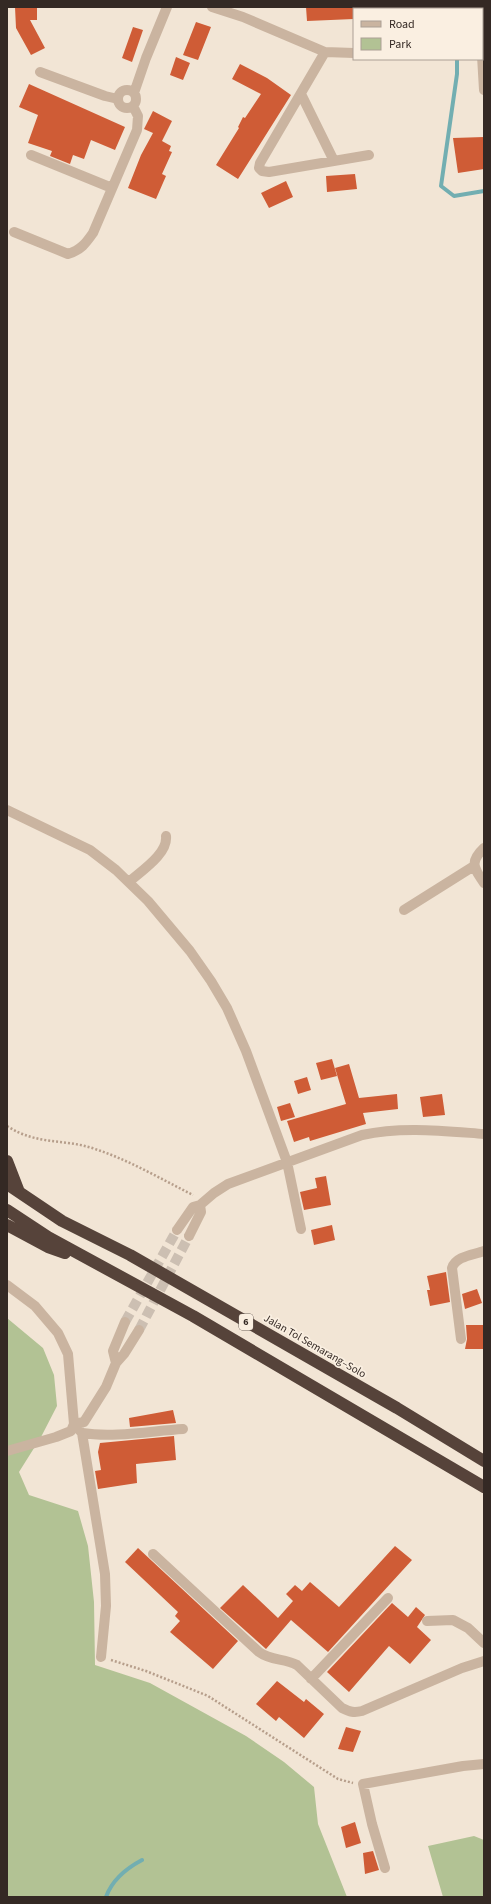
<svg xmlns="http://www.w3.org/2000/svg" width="491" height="1904" viewBox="0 0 491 1904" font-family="'Source Sans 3',sans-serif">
  <rect width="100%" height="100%" fill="#f2e5d5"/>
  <path fill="#b2c294" d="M 7,1318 L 43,1348 L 54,1375 L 57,1406 L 41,1437 L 19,1472 L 29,1495 L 78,1511 L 88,1546 L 94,1602 L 95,1665 L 150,1683 L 246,1736 L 284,1762 L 314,1787 L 318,1824 L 347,1897 L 7,1897 Z
    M 474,1836 L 484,1840 L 484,1897 L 443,1897 L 428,1846 Z"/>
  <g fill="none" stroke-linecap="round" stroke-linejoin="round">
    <path stroke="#72aeb1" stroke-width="4" d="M 454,7 L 454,9
      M 457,59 L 457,74 L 441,186 L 454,196 L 484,191
      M 106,1897 C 112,1880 127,1868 142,1860"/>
  </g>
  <path fill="#cf5c36" d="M 15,7 L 37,7 L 37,20 L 30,20 L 45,48 L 31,55 L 16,28 Z
    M 306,7 L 354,7 L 354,19 L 307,21 Z
    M 196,22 L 211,27 L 198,60 L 183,55 Z
    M 133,27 L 143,30 L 132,62 L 122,58 Z
    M 176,57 L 190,63 L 183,80 L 170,75 Z
    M 240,64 L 267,78 L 291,95 L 238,179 L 216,165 L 239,128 L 238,127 L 243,117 L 245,118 L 261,94 L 232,79 Z
    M 29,84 L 125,127 L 115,150 L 91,140 L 84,159 L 73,155 L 70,164 L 50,156 L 52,151 L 28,143 L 38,115 L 19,107 Z
    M 153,111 L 172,121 L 162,141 L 171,146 L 169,151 L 172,152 L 162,174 L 166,176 L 156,199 L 128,188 L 141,155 L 153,133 L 144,129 Z
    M 484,137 L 484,169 L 458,173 L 453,138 Z
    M 355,174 L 357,189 L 327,192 L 326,176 Z
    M 286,181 L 293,197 L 269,208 L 261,193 Z
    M 332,1059 L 337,1076 L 321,1080 L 316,1063 Z
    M 349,1064 L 359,1098 L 397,1094 L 398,1109 L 363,1113 L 366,1124 L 310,1141 L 309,1137 L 294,1142 L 287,1121 L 346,1104 L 335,1068 Z
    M 307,1077 L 311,1090 L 298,1094 L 294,1081 Z
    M 442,1094 L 445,1115 L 423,1117 L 420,1097 Z
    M 290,1103 L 295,1117 L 281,1121 L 277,1107 Z
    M 326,1176 L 331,1205 L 304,1210 L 300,1192 L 317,1188 L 315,1178 Z
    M 332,1225 L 335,1240 L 314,1245 L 311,1230 Z
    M 446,1272 L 450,1302 L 430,1306 L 427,1290 L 430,1290 L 427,1276 Z
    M 477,1289 L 482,1303 L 465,1309 L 462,1294 Z
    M 466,1325 L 484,1325 L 484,1349 L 465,1349 L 467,1339 Z
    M 173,1410 L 176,1423 L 130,1427 L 129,1418 Z
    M 174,1436 L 176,1460 L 136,1464 L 137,1483 L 98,1489 L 95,1471 L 101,1470 L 98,1452 L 100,1443 Z
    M 395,1546 L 412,1560 L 328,1652 L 291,1620 L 266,1649 L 220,1608 L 243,1585 L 278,1618 L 293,1601 L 286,1594 L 295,1585 L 302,1591 L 310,1582 L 339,1607 Z
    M 138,1548 L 238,1641 L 213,1669 L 170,1632 L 180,1621 L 175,1616 L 178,1612 L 125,1562 Z
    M 392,1603 L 408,1617 L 416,1607 L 425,1615 L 417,1627 L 431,1640 L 410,1664 L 389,1646 L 349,1692 L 327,1672 Z
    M 277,1681 L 304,1702 L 306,1699 L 324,1714 L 304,1738 L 279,1717 L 276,1721 L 256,1704 Z
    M 346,1727 L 361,1731 L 353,1752 L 338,1749 Z
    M 355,1822 L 361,1843 L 346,1848 L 341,1827 Z
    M 373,1851 L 379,1870 L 365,1874 L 363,1853 Z"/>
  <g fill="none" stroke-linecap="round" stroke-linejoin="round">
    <path stroke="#ccbfb2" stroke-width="10" stroke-dasharray="10 5" stroke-linecap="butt" d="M 125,1322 L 177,1230
      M 139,1330 L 189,1236"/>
    <path stroke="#b69e8b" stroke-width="2.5" stroke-dasharray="2 2" stroke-linecap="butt" d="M 7,1126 C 38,1146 64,1138 95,1149 C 129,1160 161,1179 193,1195
      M 111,1660 L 146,1671 L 208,1696 L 338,1779 L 353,1783"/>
    <path stroke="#cab4a0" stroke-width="10" d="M 212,7 L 243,17 L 325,52 L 354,53
      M 478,7 L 478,9
      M 430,9 L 430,7
      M 482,40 L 484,40
      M 325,52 L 260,163 L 259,168 L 262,171 L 269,172 L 369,155
      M 482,56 L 484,90
      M 40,72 L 105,96 L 118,99
      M118 99a9 9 0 1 1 18 0a9 9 0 1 1-18 0Z
      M 134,93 L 146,58 L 167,7
      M 301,94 L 334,161
      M 31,155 L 112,188
      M 14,232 L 68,254 C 81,250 86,243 93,233 L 137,130 L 138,116 L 133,106
      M 7,810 L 90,850 L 116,870 L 148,901 L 190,951 L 211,981 L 227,1008 L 246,1051 L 287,1162 L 301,1229
      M 484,848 C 469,862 474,868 484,883
      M 129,882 C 141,871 168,854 166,836
      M 404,910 L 474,866
      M 177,1230 L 193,1207 L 200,1205 L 214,1193 L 228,1184 L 362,1135 C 402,1126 444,1131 484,1134
      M 189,1236 L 201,1212 L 200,1205
      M 7,1285 L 35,1306 L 58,1333 L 68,1354 L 74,1424 L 82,1433 L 105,1574 L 106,1606 L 101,1657
      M 461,1339 L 452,1268 C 456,1256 473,1255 484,1251
      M 116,1363 L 113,1351 L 125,1322
      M 82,1433 C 114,1438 151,1431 183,1429
      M 7,1451 L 56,1437 L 71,1431 L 74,1424 L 84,1422 L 106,1387 L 116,1363 L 124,1354 L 139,1330
      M 153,1554 L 259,1652 C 271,1661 284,1658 297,1665 L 342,1708 C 350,1712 354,1713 362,1711 L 462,1668 L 484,1661
      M 427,1621 L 453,1620 L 468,1628 L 484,1643
      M 311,1679 L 388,1598
      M 385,1868 L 372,1824 L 363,1784 L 463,1766 L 484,1764"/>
    <path stroke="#56433a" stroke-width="12" d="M 7,1161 L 19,1192
      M 7,1184 L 62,1221 L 130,1255 L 397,1408 L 484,1461
      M 7,1210 L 48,1237 L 193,1316 L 484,1487
      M 7,1225 L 48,1247 L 65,1253"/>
  </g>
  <g text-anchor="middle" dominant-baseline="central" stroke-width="3.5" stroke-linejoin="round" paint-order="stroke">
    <rect fill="#faefe1" stroke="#6f645d" stroke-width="1" x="239" y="1314" width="14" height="16" rx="3"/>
    <g font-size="10" font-weight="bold" fill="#342924">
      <text x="246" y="1322">6</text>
    </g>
    <g font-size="11" fill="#342924" stroke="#faefe1">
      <text transform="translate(315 1346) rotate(30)">Jalan Tol Semarang–Solo</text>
    </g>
  </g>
  <rect width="491" height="1904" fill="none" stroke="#342924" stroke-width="16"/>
  <rect x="353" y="8" width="130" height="52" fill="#faefe1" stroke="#aba095"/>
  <rect x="361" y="21" width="20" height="6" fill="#cab4a0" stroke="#aba095"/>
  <text x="389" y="28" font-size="12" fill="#342924">Road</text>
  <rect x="361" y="38" width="20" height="12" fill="#b2c294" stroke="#aba095"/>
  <text x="389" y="48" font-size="12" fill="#342924">Park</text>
</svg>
